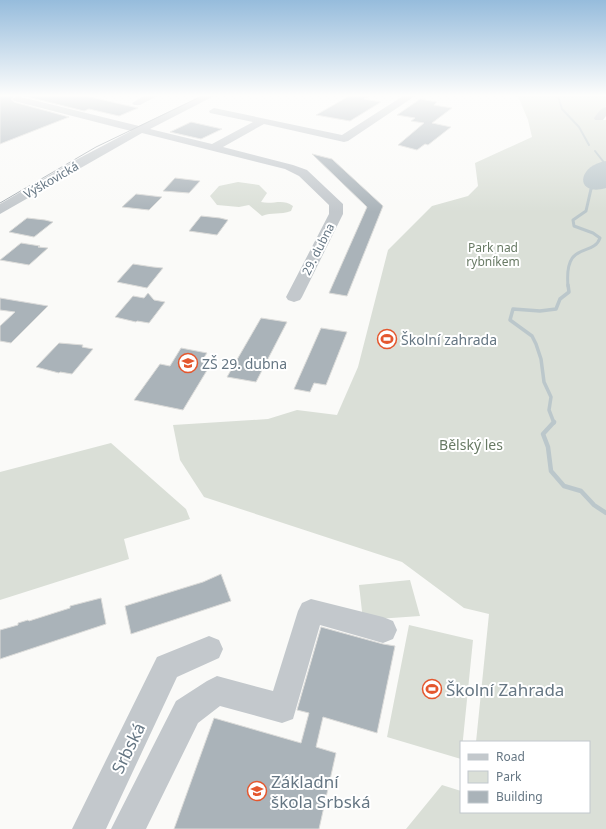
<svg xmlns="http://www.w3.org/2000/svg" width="606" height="829" viewBox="0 0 606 829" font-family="'Noto Sans',sans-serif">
  <rect width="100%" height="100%" fill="#fafaf8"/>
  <path fill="#dadfd7" d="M 518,96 L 606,96 L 606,106 L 596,120 L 606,120 L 606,829 L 406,829 L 442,785 L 461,791 L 461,812 L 589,812 L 589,742 L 476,742 L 489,614 L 464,608 L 402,562 L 204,497 L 180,460 L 173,425 L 268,419 L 297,410 L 337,415 L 358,367 L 388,250 L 432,206 L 468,196 L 478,186 L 475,163 L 532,137 L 528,120 Z
    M 238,182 L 259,185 L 267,193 L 261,202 C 273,205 282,198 293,206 L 291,211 C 280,215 272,212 262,216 L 249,205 L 239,207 L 217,205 L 210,196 L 219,186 Z
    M 111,443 L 186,509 L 190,519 L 124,539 L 129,559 L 0,600 L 0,472 Z
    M 410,580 L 420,616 L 363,620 L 359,585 Z
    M 409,625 L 473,640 L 461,759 L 387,737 Z"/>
  <path fill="#bbc7cb" d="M 606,161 L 606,188 C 575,197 576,166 606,161 Z"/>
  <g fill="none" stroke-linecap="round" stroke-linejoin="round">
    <path stroke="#bbc7cb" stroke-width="2" d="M 558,96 L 562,109 L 579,127 L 589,145
      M 595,151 L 606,165"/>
    <path stroke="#bbc7cb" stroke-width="3" d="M 568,286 C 564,239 593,258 600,238 L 593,233 L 574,226 L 573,220 L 586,211 L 591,189 L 594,185"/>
    <path stroke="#bbc7cb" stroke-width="3.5" d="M 554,423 L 549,410 L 551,397 L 544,382 L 541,359 L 536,344 L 532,336 L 510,320 L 513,309 L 540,311 L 556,309 L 560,299 L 569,292 L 568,285"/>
    <path stroke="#bbc7cb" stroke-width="4.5" d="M 554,422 L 543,434 L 548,447 L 551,471 L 564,486 L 581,491 L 594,505 L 606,513"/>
  </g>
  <path fill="#aab3b9" stroke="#dcdcda" d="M 0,96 L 14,96 L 11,99 L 14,102 L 69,117 L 0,144 Z
    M 24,96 L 86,96 L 138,108 L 119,116 L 89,109 L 84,111 Z
    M 349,96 L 370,96 L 364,99 L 381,102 L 350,121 L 316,115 Z
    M 420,99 L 437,102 L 434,105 L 452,108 L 432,123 L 451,127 L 428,145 L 425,144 L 417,150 L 398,145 L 424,123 L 411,121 L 415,118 L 397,115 Z
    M 191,122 L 222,129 L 201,139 L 170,132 Z
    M 312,154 L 332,159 L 383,206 L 347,296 L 329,293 L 367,207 Z
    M 175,178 L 192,180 L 200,181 L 189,193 L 163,191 Z
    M 136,194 L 145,195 L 162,197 L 149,210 L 122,207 Z
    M 201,216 L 220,218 L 228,220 L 217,235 L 189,231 Z
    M 27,218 L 45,220 L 53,222 L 34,237 L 9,232 Z
    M 21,243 L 40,246 L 38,247 L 48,248 L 29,265 L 0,260 Z
    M 133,264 L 153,267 L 163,268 L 147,288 L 117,282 Z
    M 148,293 L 154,300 L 165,302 L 149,323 L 137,321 L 136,322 L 115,317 L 133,296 L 144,298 Z
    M 0,298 L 48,306 L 11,343 L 0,341 L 0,326 L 15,312 L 0,310 Z
    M 261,318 L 287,322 L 256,382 L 227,377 Z
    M 321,328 L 347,332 L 326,385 L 314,383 L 310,392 L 294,389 Z
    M 59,343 L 83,345 L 82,347 L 93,349 L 72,374 L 60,372 L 59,373 L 36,367 Z
    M 181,348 L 207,353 L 201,362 L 205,363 L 203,366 L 209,367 L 183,410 L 134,400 L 160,364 L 170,366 Z
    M 221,574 L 231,601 L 131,634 L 125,606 L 203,582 Z
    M 101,598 L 106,624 L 0,659 L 0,630 L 18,625 L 18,623 L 28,620 L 29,621 L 70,608 L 70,606 Z
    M 321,627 L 383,644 L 395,646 L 377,733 L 323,717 L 316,747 L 336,753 L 319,829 L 174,829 L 214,718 L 301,743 L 309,713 L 297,710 Z"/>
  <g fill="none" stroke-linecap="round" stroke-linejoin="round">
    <path fill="#c3c8cc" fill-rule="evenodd" d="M 17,96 L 139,126 L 201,96 L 214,96 L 150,129 L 212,144 L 253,122 L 210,113 L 209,111 L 214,108 L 342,135 L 403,96 L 415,96 L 348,141 L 344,142 L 264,124 L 223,147 L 293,165 L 307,170 L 343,204 L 343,214 L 302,297 L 300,300 L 294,302 L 288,300 L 286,297 L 329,214 L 329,205 L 299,176 L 285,169 L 142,133 L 0,214 L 0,204 L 72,162 L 131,131 L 14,101 L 12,99 Z
      M 144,96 L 157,96 L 140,105 L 134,105 L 132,103 Z
      M 606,107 L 606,116 L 603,120 L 595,120 L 594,118 C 597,114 601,108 606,107 Z
      M 311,599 L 383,617 L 393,621 L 397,630 L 393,639 L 383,643 L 320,625 L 293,719 L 282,723 L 220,706 L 198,723 L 146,829 L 111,829 L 176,701 L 207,681 L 217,676 L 273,691 L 298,611 L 302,603 Z
      M 209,636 L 219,640 L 223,649 L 219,658 L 177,677 L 106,829 L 72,829 L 157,657 Z"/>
    <path stroke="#a2aab0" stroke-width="1" d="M 0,203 L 96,147 L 202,96"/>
  </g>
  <linearGradient id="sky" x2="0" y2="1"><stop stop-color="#96bcdc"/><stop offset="0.45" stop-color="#fdfdfc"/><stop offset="1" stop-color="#fdfdfc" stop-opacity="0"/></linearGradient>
  <rect width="606" height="212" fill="url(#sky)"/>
  <defs>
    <symbol id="stadium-ring" viewBox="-11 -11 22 22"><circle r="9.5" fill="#fff" stroke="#e4572e" stroke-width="1.5"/><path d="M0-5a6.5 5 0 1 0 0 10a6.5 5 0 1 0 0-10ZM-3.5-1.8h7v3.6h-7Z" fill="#e4572e"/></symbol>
    <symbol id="school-ring" viewBox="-11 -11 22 22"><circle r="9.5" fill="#fff" stroke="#e4572e" stroke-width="1.5"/><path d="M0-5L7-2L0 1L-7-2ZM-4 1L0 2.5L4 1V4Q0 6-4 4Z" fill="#e4572e"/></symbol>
  </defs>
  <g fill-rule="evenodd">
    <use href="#stadium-ring" x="376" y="328" width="22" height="22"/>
    <use href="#school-ring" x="177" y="352" width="22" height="22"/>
    <use href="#stadium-ring" x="421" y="678" width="22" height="22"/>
    <use href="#school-ring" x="246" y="780" width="22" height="22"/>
  </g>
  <g text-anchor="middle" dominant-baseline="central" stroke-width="4" stroke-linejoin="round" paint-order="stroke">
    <g font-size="12" fill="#657683" stroke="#fff">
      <text transform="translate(51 180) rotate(-30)">Výškovická</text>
      <text transform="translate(318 249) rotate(-63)">29. dubna</text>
    </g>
    <g font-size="12" fill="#687a64" stroke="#fff">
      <text x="493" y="247">Park nad<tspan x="493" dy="14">rybníkem</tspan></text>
    </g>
    <g font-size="14" fill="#657683" stroke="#fff" text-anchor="start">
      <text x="401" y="339">Školní zahrada</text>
      <text x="202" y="363">ZŠ 29. dubna</text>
    </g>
    <g font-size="14" fill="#687a64" stroke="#fff">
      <text x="471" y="444">Bělský les</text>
    </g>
    <g font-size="17" fill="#657683" stroke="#fff" text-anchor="start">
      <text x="446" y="689">Školní Zahrada</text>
      <text x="271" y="781">Základní<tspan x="271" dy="20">škola Srbská</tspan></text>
    </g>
    <g font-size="17" fill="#657683" stroke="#fff">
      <text transform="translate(128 748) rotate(-64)">Srbská</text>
    </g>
  </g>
  <rect x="460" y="741" width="130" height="72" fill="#ffffff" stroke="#c1c8cd"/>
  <rect x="468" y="754" width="20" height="6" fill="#c3c8cc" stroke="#c1c8cd"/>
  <text x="496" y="761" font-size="12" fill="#657683">Road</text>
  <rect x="468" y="771" width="20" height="12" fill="#dadfd7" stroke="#c1c8cd"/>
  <text x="496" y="781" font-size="12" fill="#657683">Park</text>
  <rect x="468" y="791" width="20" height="12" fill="#aab3b9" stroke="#c1c8cd"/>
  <text x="496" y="801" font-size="12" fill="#657683">Building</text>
</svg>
